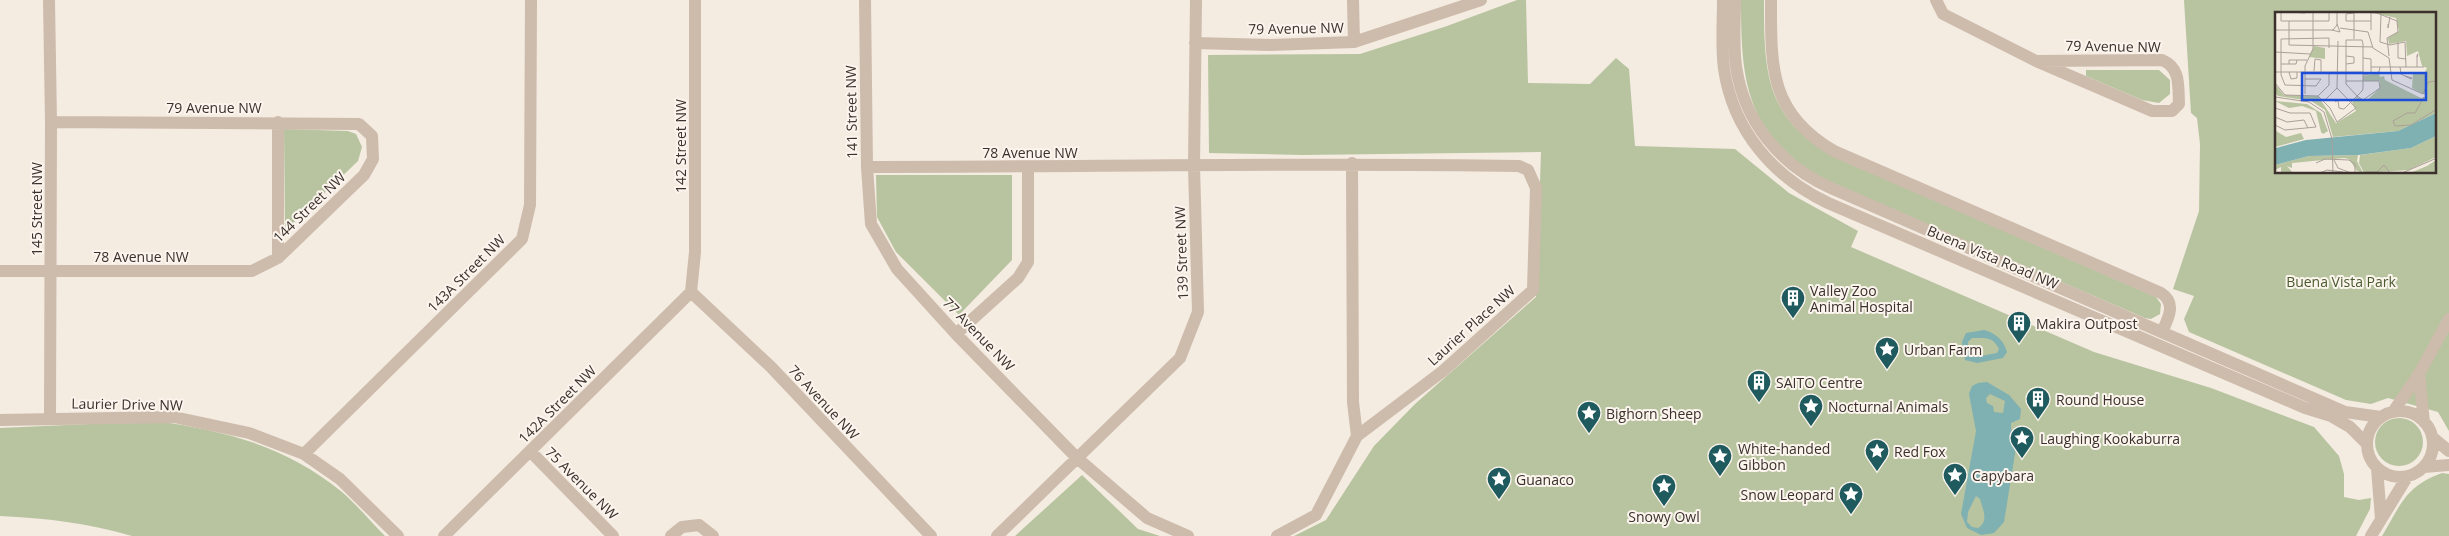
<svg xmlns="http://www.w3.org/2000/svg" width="2449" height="536" viewBox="0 0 2449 536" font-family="'Open Sans',sans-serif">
  <rect width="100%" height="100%" fill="#f4ebe1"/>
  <path fill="#b8c4a0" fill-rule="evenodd" d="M 1517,0 L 1526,0 L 1528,83 L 1590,84 L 1616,58 L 1629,69 L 1635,146 L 1735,149 L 1789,193 L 1858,231 L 1851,247 L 2094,352 L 2211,388 L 2314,427 L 2339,456 L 2344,474 L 2344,497 L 2359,500 L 2371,498 L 2370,509 L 2356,536 L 1294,536 L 1326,520 L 1374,446 L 1415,404 L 1536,297 L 1541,152 L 1302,155 L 1209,153 L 1208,55 L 1360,54 L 1447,26 Z
    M 1741,0 L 1764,0 C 1764,72 1765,119 1835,157 L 2156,297 L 2161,304 L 2160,314 L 2151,319 L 2145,318 L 1821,178 C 1745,132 1741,81 1741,0 Z
    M 2184,0 L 2449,0 L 2449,431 L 2438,412 L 2388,398 L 2371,404 L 2346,400 L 2189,332 L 2184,319 L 2194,296 L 2173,289 L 2199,211 L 2200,144 L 2197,118 L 2191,113 ZM 2276,14 L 2435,14 L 2435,172 L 2276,172 Z
    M 2086,70 L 2159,70 L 2170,80 L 2170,94 L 2159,103 L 2142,100 L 2086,76 Z
    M 284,129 L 348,131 L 356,134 L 362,147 L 358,161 L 285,231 Z
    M 876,175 L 1012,175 L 1012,260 L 959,315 L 896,252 L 877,217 Z
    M2375 442a24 24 0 1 1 48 0a24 24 0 1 1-48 0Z
    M 156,421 C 226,431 286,446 342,492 C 357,505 371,522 385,536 L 132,536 C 88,523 46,518 0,516 L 0,428 Z
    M 2442,473 L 2449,474 L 2449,536 L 2382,536 C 2401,504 2406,486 2442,473 Z
    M 1082,475 L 1138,529 L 1160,536 L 1015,536 Z"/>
  <path fill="#7fb0b2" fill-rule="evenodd" d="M 1984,330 C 1996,333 2004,341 2007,352 L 2003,358 L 1977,363 L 1965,360 L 1962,342 L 1966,333 ZM 1972,338 C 1985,338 1993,336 1999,349 L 1997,353 L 1975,357 L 1969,354 L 1968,342 Z
    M 1987,382 L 2009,395 L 2021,409 L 2020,419 L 2011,423 L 2011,429 L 2018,435 L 2004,522 L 1994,533 L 1981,535 L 1967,528 L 1961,514 L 1976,431 L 1969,394 L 1972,386 L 1978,383 ZM 1990,394 L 2005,401 L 2003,413 L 1994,412 L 1993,406 L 1987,403 L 1986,398 ZM 1976,496 L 1980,499 C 1983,509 1989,522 1978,528 L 1972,527 L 1967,522 L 1968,512 Z"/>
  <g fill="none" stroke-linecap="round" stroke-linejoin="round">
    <path stroke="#cdbbac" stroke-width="12" d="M 49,0 L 51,122 L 50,418
      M 865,0 L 867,167 L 871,224 L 897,269 L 956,334 L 1076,457 L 1147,518 L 1188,536
      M 1353,0 L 1354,42
      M 1723,0 C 1723,23 1721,46 1724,69 C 1733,130 1773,177 1828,203 L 2305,408 L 2331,416 L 2350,427 L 2367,444
      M 1735,0 C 1735,22 1733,44 1736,66 C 1744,122 1780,165 1831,188 L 2345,412 L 2381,417
      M 1771,0 C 1771,67 1769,113 1834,151 L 2161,293 C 2177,303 2168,319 2162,332
      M 1936,0 L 1943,14 L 2036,61 L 2152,111 L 2172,111 L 2179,104 C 2178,86 2181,68 2162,60 L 2036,61
      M 1195,43 L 1270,45 L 1354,42 L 1481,0
      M 278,122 L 278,258
      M 1352,163 L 1353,402 L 1357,436
      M 867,167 C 1084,167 1302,162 1519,166 L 1528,170 L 1536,188 L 1533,290 L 1443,371 L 1357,436 L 1316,515 L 1277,536
      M 0,271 L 252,271 L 278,258 L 364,175 L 373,159 L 372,136 L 359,124 L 51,122
      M 691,292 L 771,367 L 931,536
      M 691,292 L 695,252 L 695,0
      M 956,334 L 1018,278 L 1028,262 L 1028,167
      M 2419,374 L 2424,422
      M2367 444a33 33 0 1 1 66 0a33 33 0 1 1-66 0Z
      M 2393,412 L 2419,374 L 2449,319
      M 0,420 L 174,417 L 249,433 L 304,454 L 340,479 L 398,536
      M 2432,437 L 2449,451
      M 530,451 L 613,536
      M 304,454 L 522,239 L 530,205 L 531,0
      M 2424,467 L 2449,465
      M 2377,468 L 2381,519
      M 444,536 L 691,292
      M 671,536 L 682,527 L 699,525 L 713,536
      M 997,536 L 1180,358 L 1198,312 L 1194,166 L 1196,0
      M 2371,536 L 2407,477"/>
  </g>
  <defs>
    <symbol id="building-pin" viewBox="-11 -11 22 30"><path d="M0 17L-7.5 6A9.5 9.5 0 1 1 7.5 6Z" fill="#1f5a5e" stroke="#fbf5ee"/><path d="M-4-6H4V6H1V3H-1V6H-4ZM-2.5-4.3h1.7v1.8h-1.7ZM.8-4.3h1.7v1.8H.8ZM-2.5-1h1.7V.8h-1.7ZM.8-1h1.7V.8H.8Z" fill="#fff"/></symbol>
    <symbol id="sight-pin" viewBox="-11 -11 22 30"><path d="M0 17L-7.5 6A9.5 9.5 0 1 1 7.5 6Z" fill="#1f5a5e" stroke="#fbf5ee"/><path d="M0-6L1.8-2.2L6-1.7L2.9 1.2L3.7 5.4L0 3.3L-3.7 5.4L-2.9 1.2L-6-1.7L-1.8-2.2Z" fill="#fff"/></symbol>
  </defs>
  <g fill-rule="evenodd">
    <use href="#building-pin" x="1779" y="284" width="28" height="38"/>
    <use href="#building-pin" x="2005" y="309" width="28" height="38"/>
    <use href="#sight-pin" x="1873" y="335" width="28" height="38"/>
    <use href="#building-pin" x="1745" y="368" width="28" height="38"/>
    <use href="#building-pin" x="2024" y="385" width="28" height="38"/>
    <use href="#sight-pin" x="1797" y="392" width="28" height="38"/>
    <use href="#sight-pin" x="1575" y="399" width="28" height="38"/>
    <use href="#sight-pin" x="2008" y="424" width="28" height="38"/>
    <use href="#sight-pin" x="1863" y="437" width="28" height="38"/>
    <use href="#sight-pin" x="1706" y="442" width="28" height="38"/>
    <use href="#sight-pin" x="1941" y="461" width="28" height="38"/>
    <use href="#sight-pin" x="1485" y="465" width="28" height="38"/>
    <use href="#sight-pin" x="1650" y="472" width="28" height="38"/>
    <use href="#sight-pin" x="1837" y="480" width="28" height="38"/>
  </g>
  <g text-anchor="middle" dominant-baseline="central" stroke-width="4" stroke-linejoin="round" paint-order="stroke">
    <g font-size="14" fill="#3b302b" stroke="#fbf5ee">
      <text transform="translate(1296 28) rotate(-1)">79 Avenue NW</text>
      <text transform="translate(2113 46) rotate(1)">79 Avenue NW</text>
      <text x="214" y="107">79 Avenue NW</text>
      <text transform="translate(851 112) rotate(-91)">141 Street NW</text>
      <text transform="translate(680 146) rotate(-90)">142 Street NW</text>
      <text x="1030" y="152">78 Avenue NW</text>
      <text transform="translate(309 207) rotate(-44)">144 Street NW</text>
      <text transform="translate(36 209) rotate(-90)">145 Street NW</text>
      <text transform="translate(1181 253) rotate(-92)">139 Street NW</text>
      <text x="141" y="256">78 Avenue NW</text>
      <text transform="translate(1993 257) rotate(23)">Buena Vista Road NW</text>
      <text transform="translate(466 273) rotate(-45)">143A Street NW</text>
      <text transform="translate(1471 325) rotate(-42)">Laurier Place NW</text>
      <text transform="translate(979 334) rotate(46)">77 Avenue NW</text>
      <text transform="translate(824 402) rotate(47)">76 Avenue NW</text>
      <text transform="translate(127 404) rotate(1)">Laurier Drive NW</text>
      <text transform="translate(557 404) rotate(-45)">142A Street NW</text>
      <text transform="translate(582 483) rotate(45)">75 Avenue NW</text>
    </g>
    <g font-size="14" fill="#4a5a2e" stroke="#fbf5ee">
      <text x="2341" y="281">Buena Vista Park</text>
    </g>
    <g font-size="14" fill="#3b302b" stroke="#fbf5ee" text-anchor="start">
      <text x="1810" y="290">Valley Zoo<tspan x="1810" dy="16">Animal Hospital</tspan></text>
      <text x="2036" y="323">Makira Outpost</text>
      <text x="1904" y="349">Urban Farm</text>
      <text x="1776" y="382">SAITO Centre</text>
      <text x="2056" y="399">Round House</text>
      <text x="1828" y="406">Nocturnal Animals</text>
      <text x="1606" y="413">Bighorn Sheep</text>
      <text x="2040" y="438">Laughing Kookaburra</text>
      <text x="1738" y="448">White-handed<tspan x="1738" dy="16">Gibbon</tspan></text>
      <text x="1894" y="451">Red Fox</text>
      <text x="1972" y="475">Capybara</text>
      <text x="1516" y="479">Guanaco</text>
      <text x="1834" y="494" text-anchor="end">Snow Leopard</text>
      <text x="1664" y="516" text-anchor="middle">Snowy Owl</text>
    </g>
  </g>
  <g transform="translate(2275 12)">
    <rect width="161" height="161" fill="#f4ebe1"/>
    <path d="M 95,0 L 161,0 L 161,101 L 123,119 L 58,125 L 50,98 L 36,89 L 3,84 L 0,81 L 0,72 L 9,83 L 43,84 L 61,111 L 81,99 L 77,90 L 82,85 L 91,89 L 105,76 L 105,69 L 88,69 L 88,64 L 104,61 L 105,65 L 109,64 L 110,68 L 146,86 L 152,84 L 137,76 L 138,60 L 150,60 L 152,56 L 147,54 L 143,39 L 132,44 L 131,29 L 114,32 L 113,26 L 124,19 L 121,6 ZM 39,34 L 50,36 L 50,47 L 34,45 ZM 0,89 L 32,92 L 46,101 L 53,119 L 48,122 L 46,120 L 41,99 L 27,94 L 14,96 ZM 1,119 L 11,125 L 26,121 L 29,127 L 0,135 ZM 161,124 L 161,145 L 134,158 L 89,161 L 84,151 L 85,143 L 136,136 ZM 83,143 L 82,149 L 88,161 L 82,159 L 74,147 L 69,146 L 17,151 L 17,156 L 12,154 L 18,161 L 6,161 L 6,155 L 0,158 L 0,153 L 34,144 ZM 161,148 L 161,161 L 135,161 L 152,154 Z" fill="#b8c4a0"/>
    <path d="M 161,101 L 161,124 L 136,136 L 84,143 L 34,144 L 0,153 L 1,136 L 31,128 L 123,119 Z" fill="#7fb0b2"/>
    <path fill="none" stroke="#aaa098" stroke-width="1" d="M 6,0 L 6,9 L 54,9 L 54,0M 14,0 L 30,1M 88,0 L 102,1 L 122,9 L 123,20 L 112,26 L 114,44M 79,1 L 71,2 L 71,9 L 96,9M 106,2 L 105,30 L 115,33 L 130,30 L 131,55M 14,9 L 14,33 L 98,35M 113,12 L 113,16 L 115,5M 65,16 L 93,20 L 98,36 L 114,46 L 117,68 L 148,82M 0,18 L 58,18 L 62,13 L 62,0M 57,18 L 65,20 L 62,12M 96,18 L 96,1M 79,27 L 79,0M 123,30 L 123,46 L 131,47M 0,40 L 35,42M 88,46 L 96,47 L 96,63M 6,52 L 21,52 L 22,48M 14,52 L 14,48 L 32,48M 71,52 L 79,51 L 79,45 L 71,44M 96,55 L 149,55M 125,55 L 126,62 L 136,67 L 137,66 L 130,64M 142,55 L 142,43 L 143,42 L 142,45M 39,59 L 40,47 L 46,48 L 46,60M 0,60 L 88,60M 14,60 L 16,67 L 22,66 L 22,60M 88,63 L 104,60 L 105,55M 30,67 L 46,67 L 41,74M 0,71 L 10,83 L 43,84 L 55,96 L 62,110 L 81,96 L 62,76M 41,74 L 10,73 L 6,63 L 6,27 L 54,26 L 54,36M 62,76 L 63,29M 30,82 L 30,54 L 38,37 L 38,0M 148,82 L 153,70 L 162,69M 43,84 L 54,73 L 54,60M 0,85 L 34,90 L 49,100 L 57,127 L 58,161M 149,85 L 140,101 L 132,101 L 118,109 L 120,114 L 136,113 L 162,97M 49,89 L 62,76M 60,90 L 63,88 L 64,96 L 68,97 L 69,97 L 87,79 L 88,77 L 88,32 L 87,28 L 71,28 L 71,72 L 82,84 L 88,88 L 105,76 L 104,69 L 71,69M 0,96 L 15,101 L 35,101 L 41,115 L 10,118 L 0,113M 0,105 L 12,110 L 29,108 L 33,116M 59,148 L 63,156 L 76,161M 41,151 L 50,147 L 74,148 L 80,152 L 80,161M 91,160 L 102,160 L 109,153 L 115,161M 45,161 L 52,158 L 68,160M 127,161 L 162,146"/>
    <path fill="#1d4ed8" fill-opacity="0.15" stroke="#1d4ed8" stroke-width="2.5" d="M 27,61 L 151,61 L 151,88 L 27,88 Z"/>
    <rect width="161" height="161" fill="none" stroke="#3b302b" stroke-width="2.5"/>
  </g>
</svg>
